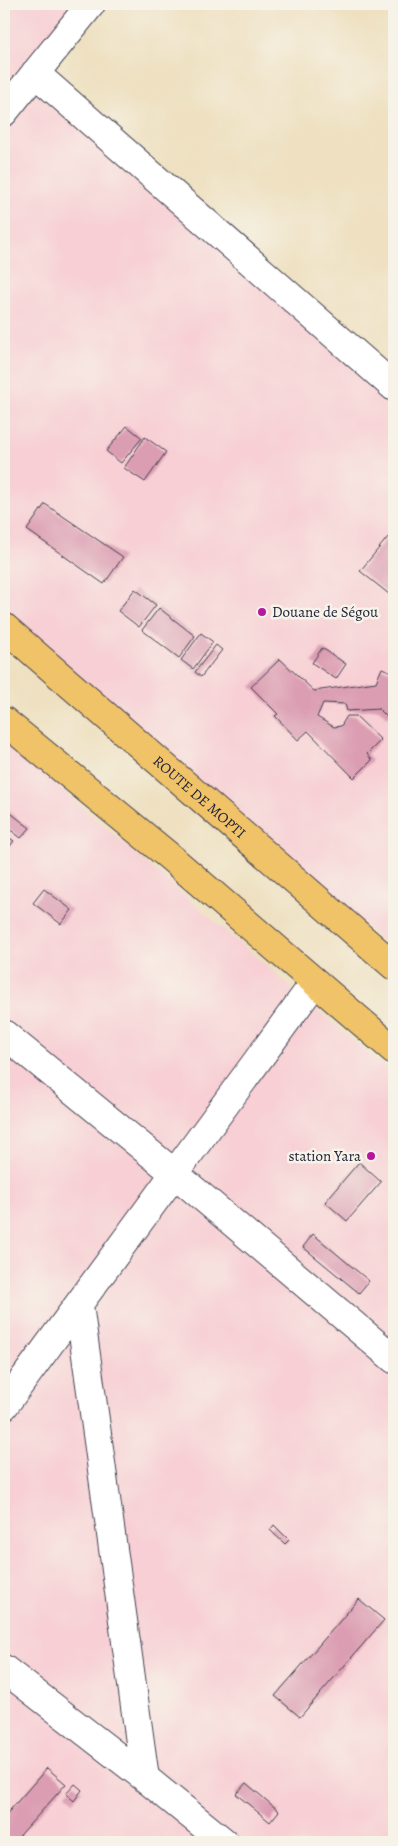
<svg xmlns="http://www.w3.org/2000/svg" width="398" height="1846" viewBox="0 0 398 1846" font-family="Alegreya,serif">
  <rect width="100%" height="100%" fill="#f7f3e8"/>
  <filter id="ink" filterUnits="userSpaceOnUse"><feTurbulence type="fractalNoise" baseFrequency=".02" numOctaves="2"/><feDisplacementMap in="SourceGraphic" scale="10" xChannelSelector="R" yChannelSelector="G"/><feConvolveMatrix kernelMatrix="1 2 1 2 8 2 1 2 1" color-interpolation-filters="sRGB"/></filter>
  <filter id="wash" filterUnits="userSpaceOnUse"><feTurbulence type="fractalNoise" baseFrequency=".0096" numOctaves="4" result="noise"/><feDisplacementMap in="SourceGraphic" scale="20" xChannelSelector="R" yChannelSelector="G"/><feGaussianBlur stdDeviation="1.12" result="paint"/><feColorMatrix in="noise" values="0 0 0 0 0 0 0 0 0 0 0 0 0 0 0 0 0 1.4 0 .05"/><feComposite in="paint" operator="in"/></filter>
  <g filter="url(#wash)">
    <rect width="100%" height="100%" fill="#eee0c0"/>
    <path fill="#f7cfd4" d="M 4,4 L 91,4 L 35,72 L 394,387 L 394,950 L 4,636 Z
      M 4,740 L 394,1076 L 394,1842 L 4,1842 Z"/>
    <g id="blocks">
      <path fill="#db9db2" d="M 127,426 L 142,438 L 121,463 L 106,451 Z
        M 145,437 L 166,452 L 145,482 L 124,468 Z
        M 45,504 L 123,557 L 104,584 L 27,530 Z
        M 393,531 L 394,532 L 394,598 L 360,571 Z
        M 135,589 L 156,605 L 139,627 L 118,611 Z
        M 159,608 L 195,636 L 179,658 L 142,630 Z
        M 201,633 L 213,642 L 193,669 L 181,660 Z
        M 216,645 L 222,650 L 201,677 L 195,672 Z
        M 322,648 L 346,664 L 336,679 L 312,663 Z
        M 280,659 L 314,691 L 376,682 L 382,668 L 394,673 L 394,710 L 387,717 L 379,709 L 347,711 L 345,704 L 323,703 L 317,717 L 334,727 L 341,726 L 347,716 L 356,716 L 381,740 L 367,754 L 372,760 L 354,778 L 308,731 L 298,740 L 275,716 L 278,714 L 251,687 Z
        M 4,808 L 30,828 L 21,838 L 4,825 Z
        M 4,834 L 14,841 L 6,851 L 4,850 Z
        M 44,889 L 72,910 L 61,924 L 33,903 Z
        M 359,1162 L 381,1182 L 347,1221 L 325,1202 Z
        M 313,1234 L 369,1281 L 359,1293 L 303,1247 Z
        M 274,1525 L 289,1540 L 285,1544 L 270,1530 Z
        M 359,1599 L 384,1620 L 300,1717 L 275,1696 Z
        M 47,1768 L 66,1784 L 14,1842 L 4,1842 L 4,1817 Z
        M 246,1783 L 279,1811 L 270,1822 L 236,1794 Z
        M 75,1784 L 82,1790 L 74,1801 L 66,1794 Z"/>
    </g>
  </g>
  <g filter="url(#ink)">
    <use href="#blocks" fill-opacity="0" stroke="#413e4f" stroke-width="1"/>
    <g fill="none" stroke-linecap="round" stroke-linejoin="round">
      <defs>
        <path id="minor" d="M 35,73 L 394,387
          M 4,112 L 91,4
          M 4,1034 L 174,1173 L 394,1359
          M 79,1305 L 145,1778
          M 4,1406 L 315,982
          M 4,1669 L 145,1778 L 224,1842"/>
        <g id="trunk">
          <path id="s1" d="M 4,627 L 394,966"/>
          <path d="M 4,721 L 170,857 L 394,1050"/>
        </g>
      </defs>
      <use href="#minor" stroke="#413e4f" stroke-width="30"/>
      <use href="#trunk" stroke="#413e4f" stroke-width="30"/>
      <use href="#minor" stroke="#fff" stroke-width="28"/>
      <use href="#trunk" stroke="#f0c369" stroke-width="28"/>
    </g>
  </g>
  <g fill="#b5179e" stroke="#f7f3e8" stroke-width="2">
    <circle cx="262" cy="612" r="5"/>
    <circle cx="371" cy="1156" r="5"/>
  </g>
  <g text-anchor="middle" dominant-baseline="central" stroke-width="5" stroke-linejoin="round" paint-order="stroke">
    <g font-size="15" fill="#22223b" stroke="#f7f3e8" text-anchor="start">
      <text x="272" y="612">Douane de Ségou</text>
      <text x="361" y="1156" text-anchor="end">station Yara</text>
    </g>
    <g font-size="15" fill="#22223b" stroke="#f7f3e8">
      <text stroke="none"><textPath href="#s1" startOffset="259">ROUTE DE MOPTI</textPath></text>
    </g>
  </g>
  <rect width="398" height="1846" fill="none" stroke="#f7f3e8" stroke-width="20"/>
</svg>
